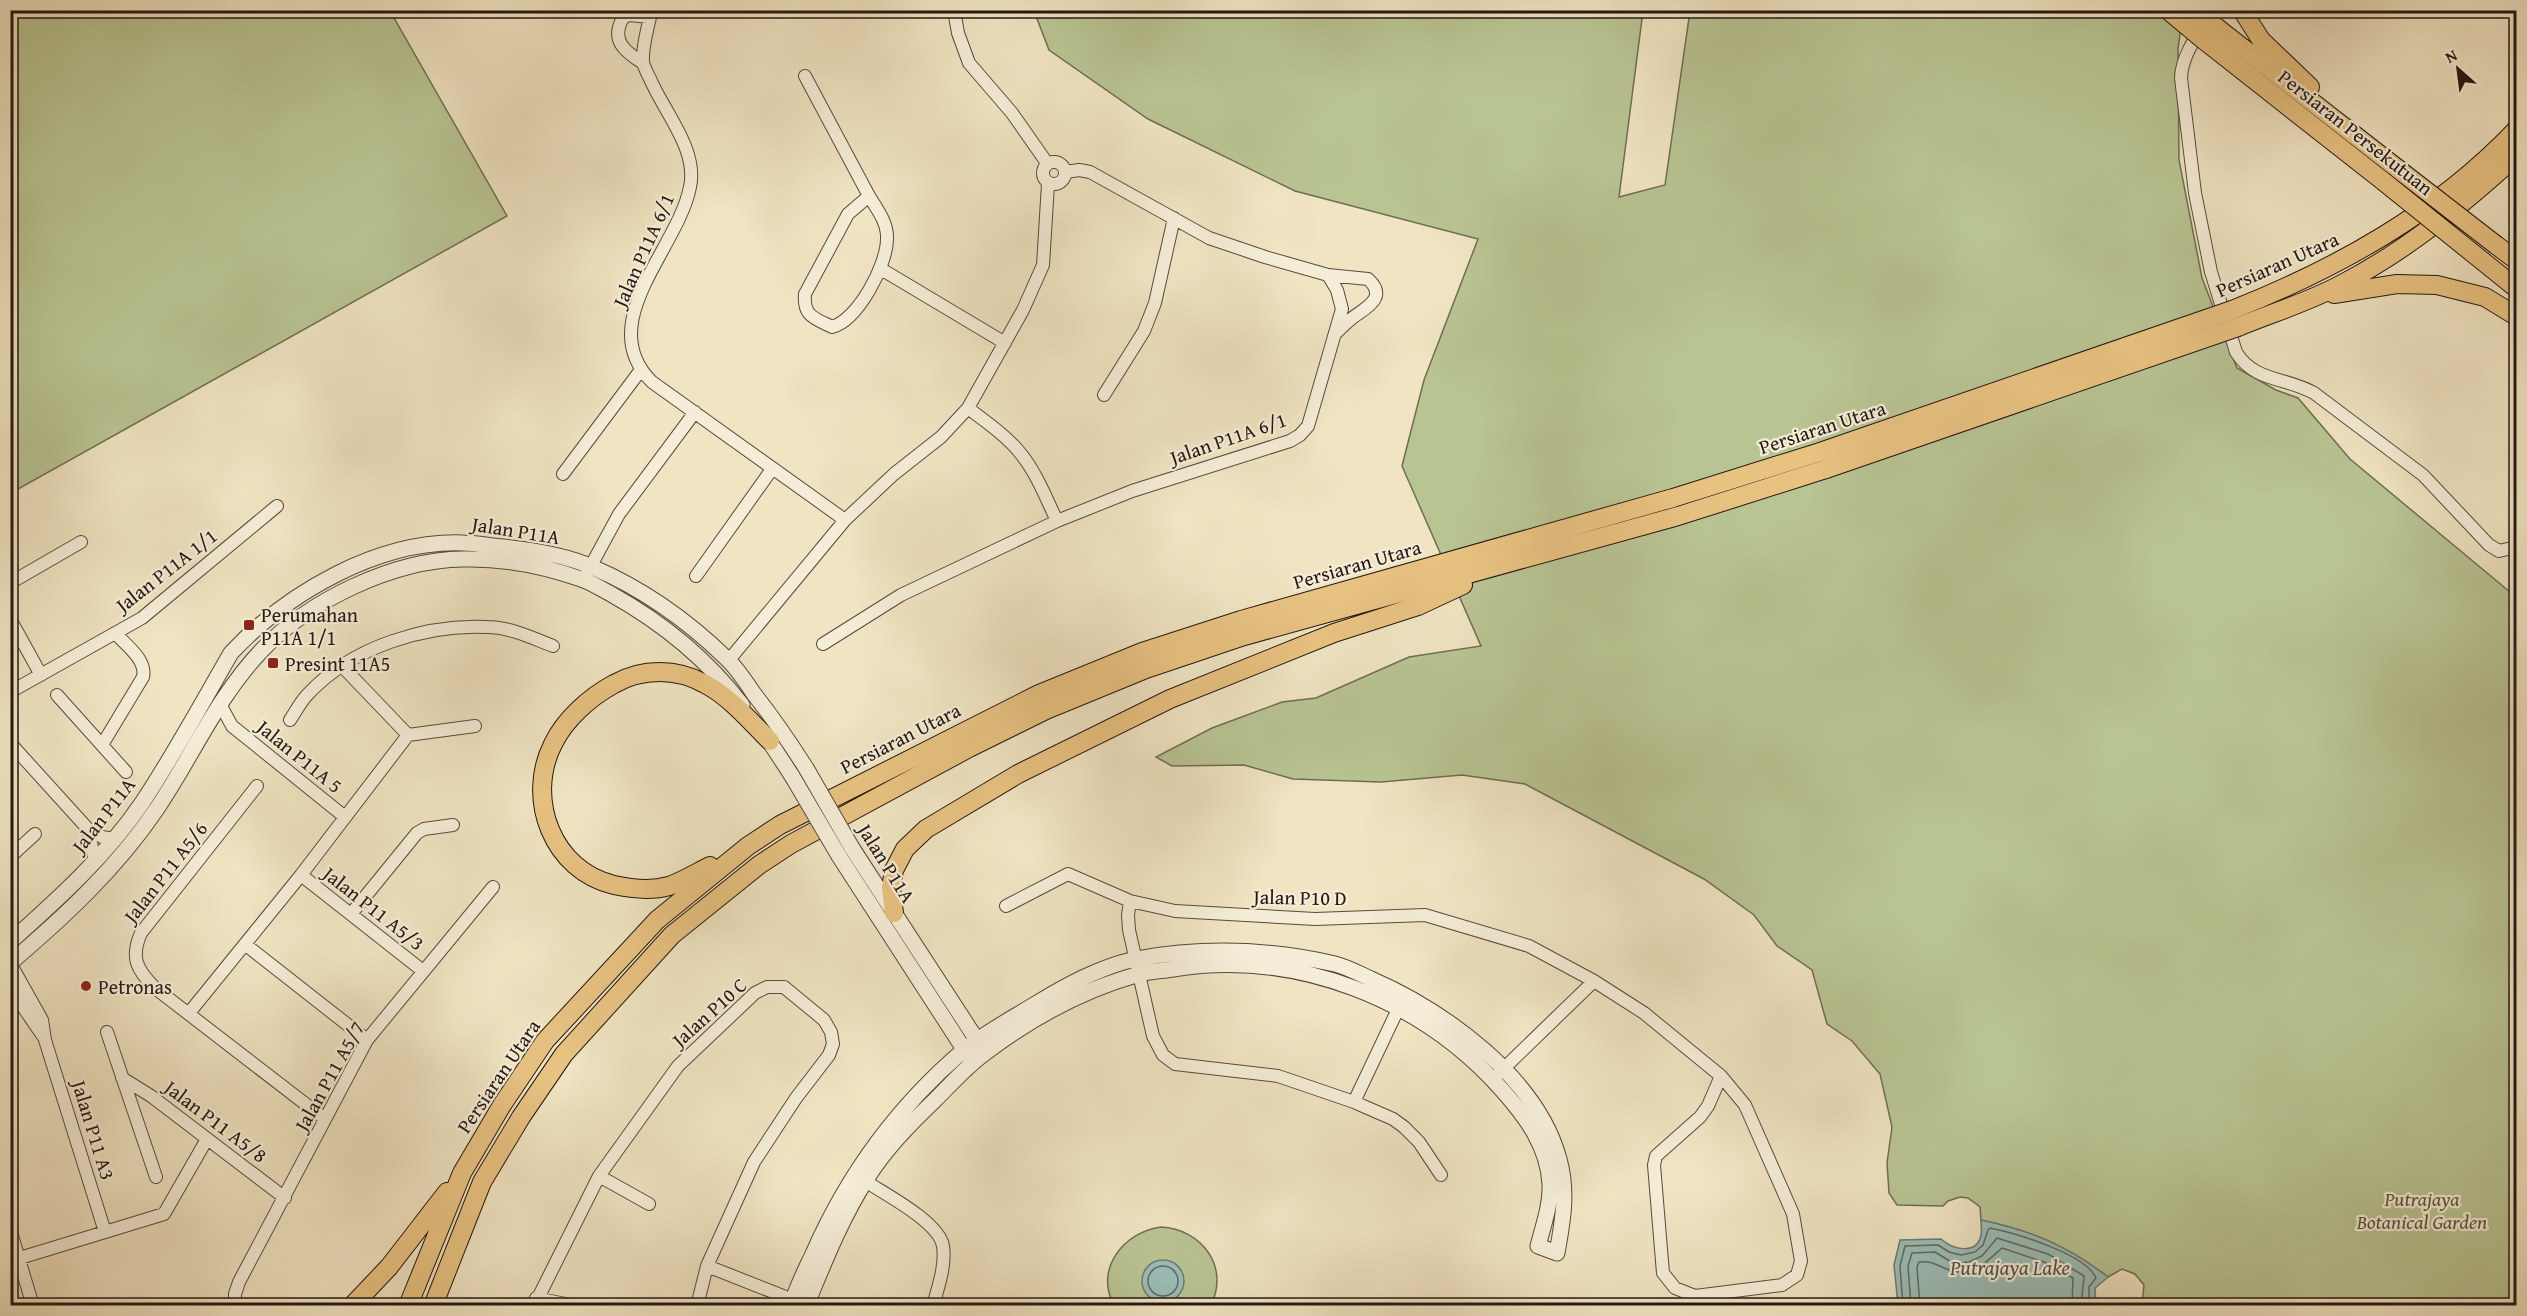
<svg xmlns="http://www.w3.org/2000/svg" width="2527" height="1316" viewBox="0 0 2527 1316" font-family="'Gentium Book Plus',serif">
  <rect width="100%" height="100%" fill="#f0e4c2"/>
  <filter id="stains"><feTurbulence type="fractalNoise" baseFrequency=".00333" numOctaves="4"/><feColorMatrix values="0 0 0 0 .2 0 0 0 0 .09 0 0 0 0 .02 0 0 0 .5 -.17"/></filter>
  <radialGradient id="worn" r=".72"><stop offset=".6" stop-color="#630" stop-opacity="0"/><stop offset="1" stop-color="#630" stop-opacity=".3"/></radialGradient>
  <path fill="#b9c493" stroke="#6e6e52" stroke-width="1.5" d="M 11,10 L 390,11 L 507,216 L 11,493 Z
    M 1034,11 L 1643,11 L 1619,197 L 1665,185 L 1690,11 L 2183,11 L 2178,49 L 2179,160 L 2202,278 L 2237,368 L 2276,390 L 2298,398 L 2350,459 L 2516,597 L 2516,1305 L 2142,1305 L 2144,1285 L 2135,1274 L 2122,1269 L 2108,1277 C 2066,1245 2032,1231 1981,1220 L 1980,1207 L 1968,1198 L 1960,1197 L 1948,1201 L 1943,1206 L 1897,1205 L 1889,1193 L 1887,1163 L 1892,1127 L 1880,1074 L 1852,1041 L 1827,1024 L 1812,970 L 1777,946 L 1754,915 L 1704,879 L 1525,784 L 1462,775 L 1381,782 L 1293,779 L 1244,765 L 1172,766 L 1156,757 L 1212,728 L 1282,702 L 1316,698 L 1409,657 L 1481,646 L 1402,466 L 1424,380 L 1478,239 L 1295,191 L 1148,119 L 1049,50 Z
    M 1161,1227 C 1201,1229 1230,1266 1211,1305 L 1114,1305 C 1094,1269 1124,1232 1161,1227 Z"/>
  <path fill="#9bbeb8" stroke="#6b7b76" stroke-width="1.5" d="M 1981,1220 C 2032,1231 2066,1245 2108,1277 L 2095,1288 L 2096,1305 L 1898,1305 L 1894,1265 L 1900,1240 L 1941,1239 C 1952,1249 1977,1256 1981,1235 C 1982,1231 1981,1225 1981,1220 Z
    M1142 1281a21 21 0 1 1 42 0a21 21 0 1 1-42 0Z"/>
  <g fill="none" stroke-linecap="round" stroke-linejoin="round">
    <path stroke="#5f6a65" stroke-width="1.5" d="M1148 1281a15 15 0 1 1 30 0a15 15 0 1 1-30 0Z
      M 1903,1306 L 1900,1266 L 1905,1246 L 1938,1245 L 1949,1252 L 1961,1255 L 1975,1252 L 1983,1245 L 1988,1230 L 1990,1228 C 2015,1233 2086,1254 2096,1278 L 2089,1287 L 2089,1306
      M 1911,1306 L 1908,1266 L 1912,1253 L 1935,1252 L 1948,1260 L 1959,1263 L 1969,1262 L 1982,1256 L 1997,1238 L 2048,1254 L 2084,1276 L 2081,1306
      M 1920,1306 L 1917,1267 L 1919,1262 C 1929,1261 1933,1263 1942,1267 C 1970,1281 1984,1264 2002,1248 L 2044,1262 L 2073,1278 L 2072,1306"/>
    <defs>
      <path id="minor" d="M 654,10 L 650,17 C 647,31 642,47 643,62 C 644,68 649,76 652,83 C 666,114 698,151 690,187 C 678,249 592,323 652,382 L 845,520
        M 954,10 L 958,33 L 969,63 L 1012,113 L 1047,163
        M 2213,10 C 2200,32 2182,53 2181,78 L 2195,193 L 2211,272 L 2236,352 C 2254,382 2286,377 2314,393 L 2423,475 L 2489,545 L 2499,551 L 2516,547
        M 643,63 C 625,52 610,40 623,18 L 629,15 L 650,17
        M 805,76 L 869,196
        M1043 173a11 11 0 1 1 22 0a11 11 0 1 1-22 0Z
        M 869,196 C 877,209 888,223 887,239 C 887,265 858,320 832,327 C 814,318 803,316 805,294 L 848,214 Z
        M 881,269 L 1005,343
        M 1328,275 L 1368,279 C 1389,298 1365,308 1351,319 C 1346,323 1341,328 1337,332
        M 1104,395 L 1144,331 L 1155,303 L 1174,218
        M 968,408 C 986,422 1007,436 1021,454 C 1037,474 1046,498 1057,521
        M 563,474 L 640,371
        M 2516,527 L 2516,528
        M 587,573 L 619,514 L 695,412
        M 696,576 L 772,469
        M 10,583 L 81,542
        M 10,619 L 41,675
        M 823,644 L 901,595 L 1057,521 L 1132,491 L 1290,441 L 1300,435 L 1308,426 L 1342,309 L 1337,290 L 1328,275 L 1265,257 L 1209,238 L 1090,172 L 1079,170 L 1066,172
        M 729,660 L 845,520 L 894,474 L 941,437 L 968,408 L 1023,310 L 1043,265 L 1048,184
        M 342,666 L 408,735
        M 10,692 L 142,618 L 277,506
        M 57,695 L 126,772
        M 220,704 L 232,726 L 345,817
        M 290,720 C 296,711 301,701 308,694 C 352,647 425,624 487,627 C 510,627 532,638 553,646
        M 10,743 L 88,829 L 102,837 L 114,839
        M 102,745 L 143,677 C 147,660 126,645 115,633
        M 257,786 L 141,933 C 130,958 137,970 155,988 L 325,1119
        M 88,829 L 95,861
        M 10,857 L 35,834
        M 301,875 L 423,971
        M 1130,901 L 1128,915 L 1129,930 L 1153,1036 L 1163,1055 L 1175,1064 L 1278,1076 L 1354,1102 L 1393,1119 L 1404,1127 L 1419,1142 L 1441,1175
        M 1006,906 L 1068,874 L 1130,901 L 1175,911 L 1315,919 L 1425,915 L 1529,946 L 1594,981 L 1644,1013 L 1721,1076 L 1745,1105 L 1793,1214 L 1801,1261 L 1797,1275 L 1782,1285 L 1695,1296 L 1675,1288 L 1663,1273 L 1654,1165 L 1656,1156 L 1700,1117 L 1708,1106 L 1721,1076
        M 351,914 L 417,833 L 424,829 L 453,825
        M 246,945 L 367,1040
        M 10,963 L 42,1020 L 45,1040 L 105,1232
        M 10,988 L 43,1036
        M 189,1013 L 301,875 L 408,735 L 475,726
        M 107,1032 L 156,1177
        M 1498,1074 L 1594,981
        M 122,1078 L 151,1096 L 285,1198
        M 1354,1102 L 1399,1007
        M 599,1176 L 649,1204
        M 865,1181 C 885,1194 939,1222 943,1246 C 946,1266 938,1287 933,1306
        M 10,1229 L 33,1306
        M 10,1261 L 164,1214 L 207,1139
        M 707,1266 L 801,1303
        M 536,1298 L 575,1306
        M 235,1306 L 235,1294 L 239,1282 L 367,1040 L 493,887
        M 534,1306 L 599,1176 L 678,1066 L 755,993 L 767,987 L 784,987 L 824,1020 L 831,1032 L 833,1044 L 829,1055 L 796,1098 L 754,1162 L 707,1266 L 697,1306"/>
      <path id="tertiary" d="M 764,733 L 792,776
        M 852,848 L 982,1048
        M 839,856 L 969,1057
        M 10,942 C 58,899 106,856 142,803 C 174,755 202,703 231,653 C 287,593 378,540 463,543 C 476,543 490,546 503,547 C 532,550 565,555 592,567 C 641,588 688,621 726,658 C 737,668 746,682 754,694 C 773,718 790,743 806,768
        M 10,963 C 64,917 116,869 156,810 C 192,757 217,697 262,650 C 310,600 393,560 463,559 C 502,558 544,566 581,579 C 591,582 601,589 611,594 C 661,622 707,659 742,705
        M 791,1306 C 796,1288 805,1271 813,1254 C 848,1174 897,1107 964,1050 C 985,1033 1011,1019 1034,1005 C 1065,986 1101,966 1136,959 C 1202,947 1270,949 1335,964 C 1347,967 1360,974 1371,979 C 1444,1011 1537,1077 1559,1159 C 1568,1191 1563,1220 1557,1253 L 1538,1246 C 1543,1226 1551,1205 1550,1184 C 1548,1147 1527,1118 1503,1091 C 1422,999 1296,949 1173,969 C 1161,971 1148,971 1136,975 C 1083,990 1030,1019 985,1053 C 967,1066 951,1084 935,1100 C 910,1124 884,1150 866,1180 C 842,1217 823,1265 806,1306"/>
      <path id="primary" d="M 2242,10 L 2261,40 L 2310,87
        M 2216,27 L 2398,169
        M 2205,41 L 2383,181
        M 2496,245 L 2516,260
        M 2485,263 L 2516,288
        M 2334,294 L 2397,284 L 2437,285 L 2485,297 L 2516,316
        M 2232,310 C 2338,268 2437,213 2516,130
        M 2238,327 C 2272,313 2308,302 2340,285 C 2406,251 2462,205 2516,156
        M 710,866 C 696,873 683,881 669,886 C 651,891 632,889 614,885 C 553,871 525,799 553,744 C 565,719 590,697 614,684 C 642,668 677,668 705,684 C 730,697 750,721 770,741
        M 894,913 L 891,888 L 894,870 L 905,849 L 926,829 L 1018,774 L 1170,699 L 1334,633 L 1418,606 L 1463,585
        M 352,1306 L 389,1267 L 447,1192
        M 408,1306 L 462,1173 L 502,1105 L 545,1041 L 657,920 L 748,846 L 780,825 L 1039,694 L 1142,652 L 1241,620 L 1673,498 L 1820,452
        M 433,1306 L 482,1182 L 521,1117 L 564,1054 L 672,935 L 759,865 L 791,844 L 969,748 L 1046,710 L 1146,669 L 1244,636 L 1678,516 L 1826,469"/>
    </defs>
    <use href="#minor" stroke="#564a3e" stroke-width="14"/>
    <use href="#tertiary" stroke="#564a3e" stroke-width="17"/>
    <use href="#primary" stroke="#231712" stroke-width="20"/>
    <use href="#minor" stroke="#f5edd7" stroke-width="12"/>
    <use href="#tertiary" stroke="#f5edd7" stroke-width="15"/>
    <use href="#primary" stroke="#e8c281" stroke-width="18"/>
    <defs>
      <path id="tertiary-bridge" d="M 806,768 L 852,848
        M 792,776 L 839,856"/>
      <path id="primary-bridge" d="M 2168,10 L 2205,41
        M 2195,10 L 2216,27
        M 2398,169 L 2496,245
        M 2383,181 L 2485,263
        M 1820,452 L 2232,310
        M 1826,469 L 2238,327"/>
    </defs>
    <use href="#tertiary-bridge" stroke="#564a3e" stroke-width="17" stroke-linecap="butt"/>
    <use href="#primary-bridge" stroke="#231712" stroke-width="20" stroke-linecap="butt"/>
    <use href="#tertiary-bridge" stroke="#f5edd7" stroke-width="15"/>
    <use href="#primary-bridge" stroke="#e8c281" stroke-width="18"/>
  </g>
  <g fill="#8f2418" stroke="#f5edd7" stroke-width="2">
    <rect x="243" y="619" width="12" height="12" rx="3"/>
    <rect x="267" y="657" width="12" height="12" rx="3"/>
    <circle cx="86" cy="986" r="6"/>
  </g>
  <g text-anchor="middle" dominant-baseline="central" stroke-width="4.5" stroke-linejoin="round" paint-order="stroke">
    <g font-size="20" fill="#231712" stroke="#f5edd7">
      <text transform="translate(2356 132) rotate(38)">Persiaran Persekutuan</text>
      <text transform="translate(643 250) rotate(-66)">Jalan P11A 6/1</text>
      <text transform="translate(2277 264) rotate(-24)">Persiaran Utara</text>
      <text transform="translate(1822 427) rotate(-18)">Persiaran Utara</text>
      <text transform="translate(1228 438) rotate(-19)">Jalan P11A 6/1</text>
      <text transform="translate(516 530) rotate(9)">Jalan P11A</text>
      <text transform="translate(1357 564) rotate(-16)">Persiaran Utara</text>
      <text transform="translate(166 570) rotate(-38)">Jalan P11A 1/1</text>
      <text transform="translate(900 738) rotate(-27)">Persiaran Utara</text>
      <text transform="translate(300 756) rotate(39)">Jalan P11A 5</text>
      <text transform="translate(103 815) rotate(-52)">Jalan P11A</text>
      <text transform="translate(887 863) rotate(58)">Jalan P11A</text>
      <text transform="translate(165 872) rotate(-52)">Jalan P11 A5/6</text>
      <text transform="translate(1300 897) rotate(1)">Jalan P10 D</text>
      <text transform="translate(374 908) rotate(38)">Jalan P11 A5/3</text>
      <text transform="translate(709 1012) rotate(-42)">Jalan P10 C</text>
      <text transform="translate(329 1076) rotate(-61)">Jalan P11 A5/7</text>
      <text transform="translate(498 1076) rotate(-56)">Persiaran Utara</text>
      <text transform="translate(216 1121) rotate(37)">Jalan P11 A5/8</text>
      <text transform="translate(94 1130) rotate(73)">Jalan P11 A3</text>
    </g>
    <g font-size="20" fill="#231712" stroke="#f5edd7" text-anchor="start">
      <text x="261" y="614">Perumahan<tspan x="261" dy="23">P11A 1/1</tspan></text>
      <text x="285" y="663">Presint 11A5</text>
      <text x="98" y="986">Petronas</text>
    </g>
    <g font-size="20" font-style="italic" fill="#58543f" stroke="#f5edd7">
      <text x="2422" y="1198">Putrajaya<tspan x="2422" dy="23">Botanical Garden</tspan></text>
    </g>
    <g font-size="21" font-style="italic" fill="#4d514c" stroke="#f5edd7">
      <text x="2010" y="1267">Putrajaya Lake</text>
    </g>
  </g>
  <rect width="2527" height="1316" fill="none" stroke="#f0e4c2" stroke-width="36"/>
  <rect x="12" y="12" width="2503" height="1292" fill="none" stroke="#231712" stroke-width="3"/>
  <rect x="18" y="18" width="2491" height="1280" fill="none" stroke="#231712" stroke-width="1.5"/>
  <g transform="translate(2458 69) rotate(332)" stroke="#f5edd7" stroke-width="4.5" paint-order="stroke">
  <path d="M0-4.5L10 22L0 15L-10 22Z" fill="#231712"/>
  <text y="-9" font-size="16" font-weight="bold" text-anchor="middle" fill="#231712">N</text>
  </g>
  <rect width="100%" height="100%" filter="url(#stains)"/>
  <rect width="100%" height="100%" fill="url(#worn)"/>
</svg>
